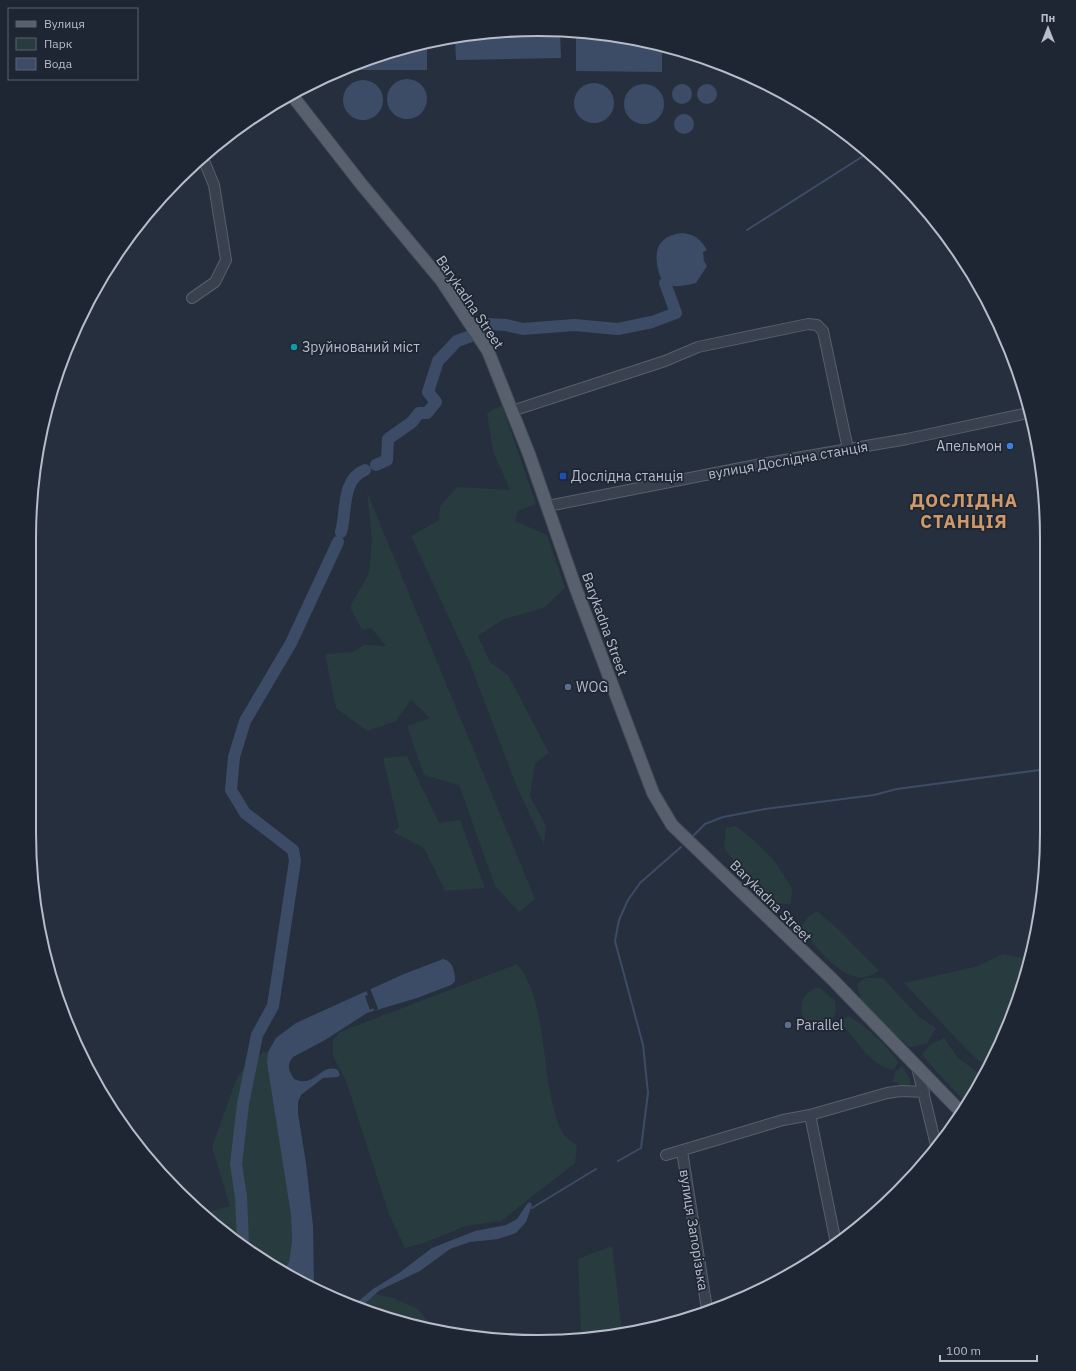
<svg xmlns="http://www.w3.org/2000/svg" width="1076" height="1371" viewBox="0 0 1076 1371" font-family="'IBM Plex Sans',sans-serif">
  <rect width="100%" height="100%" fill="#262f3e"/>
  <path fill="#283b3f" d="M 502,405 L 536,504 L 518,511 L 515,521 L 547,535 L 565,588 L 544,608 L 504,619 L 478,636 L 490,662 L 508,675 L 549,753 L 535,763 L 530,796 L 546,826 L 544,845 L 517,787 L 469,661 L 411,536 L 439,520 L 440,506 L 457,487 L 510,490 L 493,451 L 487,413 Z
    M 367,492 L 535,899 L 519,912 L 495,886 L 459,785 L 424,775 L 407,726 L 430,718 L 411,700 L 396,721 L 367,731 L 336,708 L 325,654 L 353,652 L 364,645 L 386,646 L 371,628 L 362,630 L 350,607 L 369,573 L 372,539 Z
    M 407,756 L 439,823 L 460,820 L 485,888 L 445,891 L 424,848 L 393,832 L 399,827 L 383,758 Z
    M 736,826 L 754,840 L 774,860 L 792,888 L 791,904 L 773,903 L 751,884 L 724,848 L 726,828 Z
    M 817,911 L 840,931 L 879,971 C 875,973 869,977 865,977 C 841,981 814,944 800,928 L 808,917 Z
    M 1003,954 L 1029,959 L 1008,1028 L 987,1068 L 967,1050 L 904,983 L 978,966 Z
    M 517,964 C 549,1000 540,1082 560,1128 C 563,1136 570,1141 577,1145 L 575,1163 L 501,1221 L 466,1226 L 424,1243 L 405,1248 L 389,1214 L 346,1081 L 333,1056 L 333,1040 L 340,1032 Z
    M 865,978 L 883,978 L 919,1017 L 936,1028 L 927,1044 L 909,1047 L 861,1002 L 857,984 Z
    M 819,987 L 835,1001 L 836,1012 L 830,1024 L 819,1029 L 806,1025 C 799,1008 798,994 819,987 Z
    M 848,1016 C 867,1026 886,1045 898,1062 L 894,1070 C 869,1066 857,1039 840,1023 Z
    M 944,1038 L 957,1057 L 982,1076 L 967,1104 L 935,1070 L 922,1054 L 930,1045 Z
    M 263,1052 L 268,1052 L 267,1063 L 291,1215 L 292,1241 L 289,1262 L 282,1273 L 205,1213 L 230,1206 L 212,1147 L 237,1078 L 248,1063 Z
    M 902,1066 L 910,1079 L 911,1091 L 896,1082 L 892,1082 L 896,1071 Z
    M 612,1246 L 622,1331 L 581,1336 L 578,1259 Z
    M 375,1294 L 393,1298 L 418,1309 L 434,1328 L 406,1325 L 362,1306 Z"/>
  <path fill="#3c4c66" d="M 560,30 L 561,58 L 456,60 L 455,37 L 471,33 Z
    M 576,31 L 662,45 L 662,72 L 576,71 Z
    M 427,44 L 427,70 L 344,70 L 374,56 Z
    M387 99a20 20 0 1 1 40 0a20 20 0 1 1-40 0Z
    M343 100a20 20 0 1 1 40 0a20 20 0 1 1-40 0Z
    M574 103a20 20 0 1 1 40 0a20 20 0 1 1-40 0Z
    M672 94a10 10 0 1 1 20 0a10 10 0 1 1-20 0Z
    M697 94a10 10 0 1 1 20 0a10 10 0 1 1-20 0Z
    M624 104a20 20 0 1 1 40 0a20 20 0 1 1-40 0Z
    M674 124a10 10 0 1 1 20 0a10 10 0 1 1-20 0Z
    M 683,233 C 696,235 701,240 707,250 L 703,252 L 704,261 L 707,266 L 696,283 C 687,285 674,289 665,283 C 661,280 659,274 658,269 C 653,247 661,235 683,233 Z
    M 443,959 C 453,961 455,971 455,981 L 451,985 L 417,998 L 367,1013 L 325,1040 L 293,1057 C 286,1065 289,1071 294,1079 C 316,1089 320,1062 338,1070 L 340,1075 L 338,1077 L 323,1078 L 301,1095 L 298,1102 L 298,1114 L 306,1163 L 313,1226 L 314,1286 L 284,1274 L 282,1273 L 289,1262 L 292,1241 L 291,1215 L 267,1063 L 268,1052 L 276,1038 L 296,1023 L 404,974 Z
    M 530,1202 L 532,1205 L 526,1222 L 516,1233 L 498,1239 L 470,1242 L 450,1249 L 420,1271 L 380,1290 L 362,1306 L 355,1304 L 373,1289 L 399,1273 L 432,1248 L 475,1231 L 506,1225 L 517,1219 L 527,1204 Z"/>
  <path fill="#262f3e" d="M 370,988 L 378,1009 L 374,1011 L 373,1008 L 370,1010 L 365,996 L 368,995 L 366,990 Z"/>
  <g fill="none" stroke-linecap="round" stroke-linejoin="round">
    <path stroke="#3c4c66" stroke-width="2" d="M 747,230 L 868,153
      M 693,836 L 705,824 L 723,817 L 765,809 L 874,795 L 897,789 L 1047,769
      M 618,1161 L 641,1148 L 648,1093 L 643,1045 L 615,941 L 619,920 L 628,900 L 640,883 L 681,847
      M 532,1208 L 596,1169"/>
    <path stroke="#3c4c66" stroke-width="12" d="M 480,329 L 486,324 L 506,325 L 523,329 L 574,325 L 618,329 L 652,322 L 676,313 L 665,283
      M 376,465 L 387,460 L 388,439 L 412,422 L 419,413 L 427,413 L 436,402 L 428,392 L 438,361 L 457,341 L 471,336
      M 341,532 C 347,511 341,480 365,470
      M 243,1243 L 241,1197 L 236,1164 L 243,1104 L 257,1035 L 273,1006 L 295,861 L 293,850 L 245,813 L 231,790 L 234,757 L 245,721 L 291,643 L 338,542"/>
    <defs>
      <path id="minor" d="M 192,298 L 215,282 L 226,260 L 214,185 L 202,156
        M 512,411 L 665,361 L 698,347 L 808,324 L 817,325 L 823,331 L 848,449
        M 548,506 L 761,464 L 907,439 L 1028,413
        M 917,1067 L 936,1145
        M 810,1115 L 836,1243
        M 682,1151 L 707,1309
        M 666,1155 L 783,1120 L 810,1115 L 887,1093 L 901,1091 L 924,1092"/>
      <path id="major" d="M 291,94 L 362,185 L 441,280 L 488,351 L 529,454 L 576,589 L 653,793 L 672,825 L 832,979 L 962,1113"/>
    </defs>
    <use href="#minor" stroke="#585f6c" stroke-width="12"/>
    <use href="#major" stroke="#434a57" stroke-width="14"/>
    <use href="#minor" stroke="#3a414e" stroke-width="10"/>
    <use href="#major" stroke="#58606e" stroke-width="12"/>
    <path stroke="#5c6574" stroke-width="2" stroke-dasharray="4 4" stroke-linecap="butt" d="M 239,129 L 241,134"/>
  </g>
  <circle fill="#0f9aa8" stroke="#1f2633" stroke-width="1.5" cx="294" cy="347" r="4"/>
  <circle fill="#3f7fe0" stroke="#1f2633" stroke-width="1.5" cx="1010" cy="446" r="4"/>
  <rect fill="#1a4fb4" stroke="#1f2633" stroke-width="1.5" x="559" y="472" width="8" height="8" rx="2"/>
  <g fill="#5c6f8a" stroke="#1f2633" stroke-width="1.5">
    <circle cx="568" cy="687" r="4"/>
    <circle cx="788" cy="1025" r="4"/>
  </g>
  <g text-anchor="middle" dominant-baseline="central" stroke-width="3.5" stroke-linejoin="round" paint-order="stroke">
    <g font-size="14" fill="#b6bcc9" stroke="#1f2633">
      <text transform="translate(470 302) rotate(56)">Barykadna Street</text>
      <text transform="translate(788 460) rotate(-10)">вулиця Дослідна станція</text>
      <text transform="translate(605 624) rotate(70)">Barykadna Street</text>
      <text transform="translate(771 901) rotate(45)">Barykadna Street</text>
      <text transform="translate(694 1230) rotate(81)">вулиця Запорізька</text>
    </g>
    <g font-size="14" fill="#b6bcc9" stroke="#1f2633" text-anchor="start">
      <text x="302" y="347">Зруйнований міст</text>
      <text x="1002" y="446" text-anchor="end">Апельмон</text>
      <text x="571" y="476">Дослідна станція</text>
      <text x="576" y="687">WOG</text>
      <text x="796" y="1025">Parallel</text>
    </g>
    <g font-size="18" font-weight="bold" letter-spacing="1" fill="#d09969" stroke="#1f2633">
      <text x="964" y="500">ДОСЛІДНА<tspan x="964" dy="21">СТАНЦІЯ</tspan></text>
    </g>
  </g>
  <path d="M0 0H1076V1371H0ZM538 36H538A502 502 0 0 1 1040 538V833A502 502 0 0 1 538 1335H538A502 502 0 0 1 36 833V538A502 502 0 0 1 538 36Z" fill="#1f2633" fill-rule="evenodd"/>
  <path fill="none" stroke="#b6bcc9" stroke-width="2" d="M538 36H538A502 502 0 0 1 1040 538V833A502 502 0 0 1 538 1335H538A502 502 0 0 1 36 833V538A502 502 0 0 1 538 36Z"/>
  <rect x="8" y="8" width="130" height="72" fill="#1f2633" stroke="#5b626f"/>
  <rect x="16" y="21" width="20" height="6" fill="#58606e" stroke="#5b626f"/>
  <text x="44" y="28" font-size="12" fill="#b6bcc9">Вулиця</text>
  <rect x="16" y="38" width="20" height="12" fill="#283b3f" stroke="#5b626f"/>
  <text x="44" y="48" font-size="12" fill="#b6bcc9">Парк</text>
  <rect x="16" y="58" width="20" height="12" fill="#3c4c66" stroke="#5b626f"/>
  <text x="44" y="68" font-size="12" fill="#b6bcc9">Вода</text>
  <g transform="translate(1048 28)" stroke="#1f2633" stroke-width="3" paint-order="stroke">
  <path d="M0-3L7 15L0 10L-7 15Z" fill="#b6bcc9"/>
  <text y="-6" font-size="11" font-weight="bold" text-anchor="middle" fill="#b6bcc9">Пн</text>
  </g>
  <path d="M940 1355v6h97v-6" fill="none" stroke="#b6bcc9" stroke-width="2"/>
  <text x="946" y="1355" font-size="12" fill="#b6bcc9" stroke="#1f2633" stroke-width="3" paint-order="stroke">100 m</text>
</svg>
